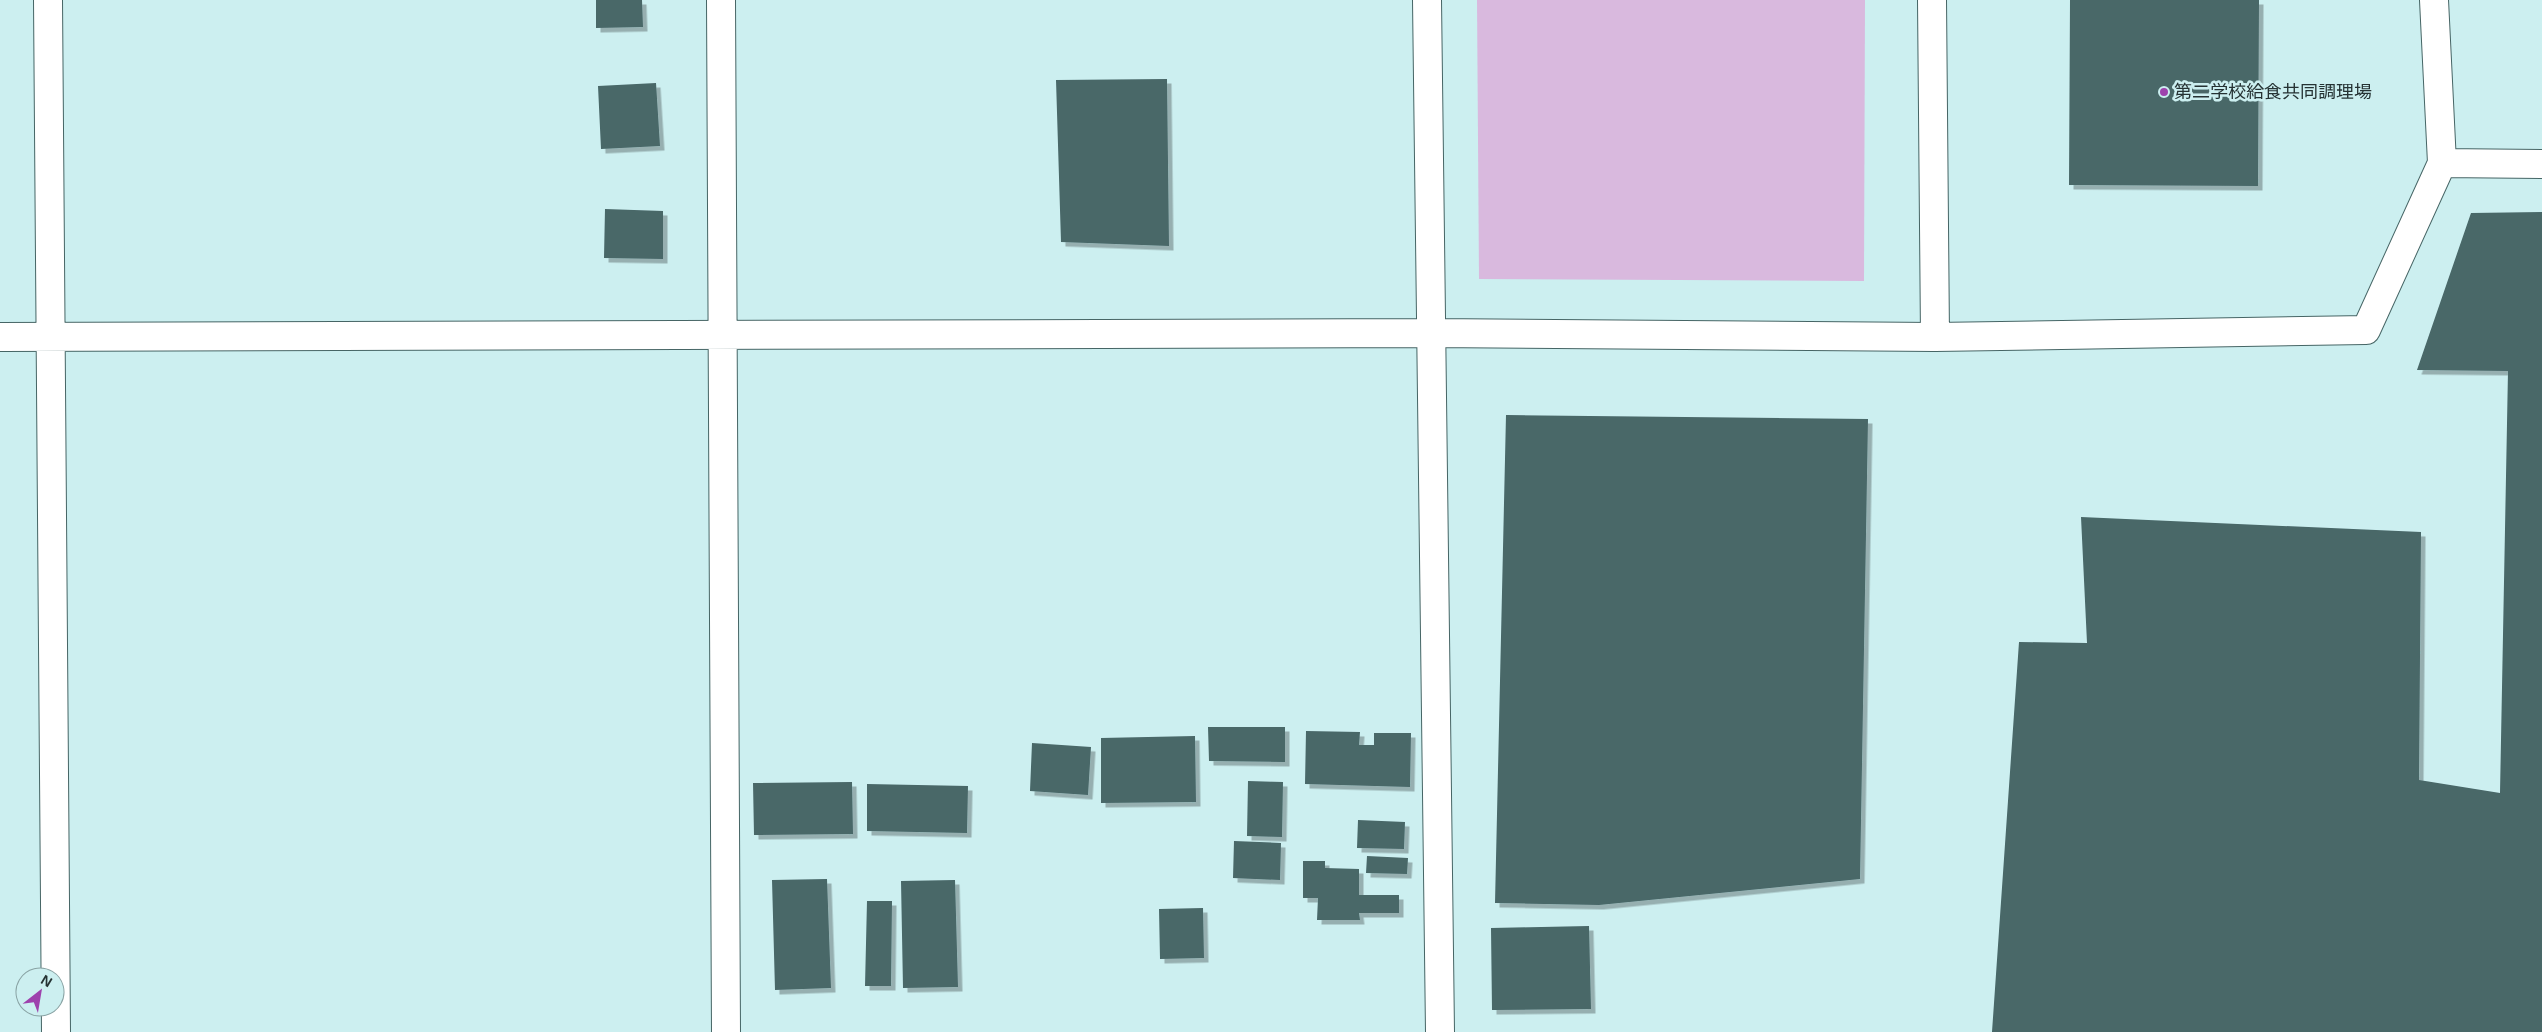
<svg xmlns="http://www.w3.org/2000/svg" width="2542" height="1032" viewBox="0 0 2542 1032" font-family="Arial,'Noto Sans JP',sans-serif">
  <defs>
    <filter id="shadow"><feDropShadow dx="4.5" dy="4.5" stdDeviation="0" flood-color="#0004"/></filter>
  </defs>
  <rect width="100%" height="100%" fill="#cceff0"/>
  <path fill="#d9b9de" d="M 1477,0 L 1865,0 L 1864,281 L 1479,279 Z"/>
  <path fill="#486768" filter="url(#shadow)" d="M 596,0 L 642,0 L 643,27 L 596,28 Z
    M 2070,0 L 2259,0 L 2258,186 L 2069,185 Z
    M 1167,79 L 1169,246 L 1061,242 L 1056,80 Z
    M 656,83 L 660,146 L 601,149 L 598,86 Z
    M 605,209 L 663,211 L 663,259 L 604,258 Z
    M 2542,212 L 2542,1032 L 1992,1032 L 2019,642 L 2087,643 L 2081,517 L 2421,532 L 2419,780 L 2500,793 L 2508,371 L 2417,370 L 2471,213 Z
    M 1506,415 L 1868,419 L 1860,879 L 1599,905 L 1495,903 Z
    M 1208,727 L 1285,727 L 1285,762 L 1209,761 Z
    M 1306,731 L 1360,732 L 1359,745 L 1374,745 L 1374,733 L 1411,733 L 1410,787 L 1305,784 Z
    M 1195,736 L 1196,802 L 1101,803 L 1101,738 Z
    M 1032,743 L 1091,747 L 1088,795 L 1030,791 Z
    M 1248,781 L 1283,782 L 1282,837 L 1247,836 Z
    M 852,782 L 853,834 L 754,835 L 753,783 Z
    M 867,784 L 968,786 L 967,833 L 867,831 Z
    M 1358,820 L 1405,822 L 1404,849 L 1357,848 Z
    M 1234,841 L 1281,843 L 1280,880 L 1233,878 Z
    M 1367,856 L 1408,858 L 1407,874 L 1366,873 Z
    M 1303,861 L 1325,861 L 1325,868 L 1359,869 L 1359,895 L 1399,895 L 1399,913 L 1359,913 L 1360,920 L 1317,920 L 1318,898 L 1303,898 Z
    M 827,879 L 831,988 L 775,990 L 772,880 Z
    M 955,880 L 958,987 L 903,988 L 901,881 Z
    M 867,901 L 892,901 L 891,986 L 865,986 Z
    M 1203,908 L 1204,958 L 1160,959 L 1159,909 Z
    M 1589,926 L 1591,1009 L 1492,1010 L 1491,928 Z"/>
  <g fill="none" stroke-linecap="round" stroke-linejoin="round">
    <defs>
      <path id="minor" d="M 48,0 L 56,1032
        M 721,0 L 726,1032
        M 1427,0 L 1440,1032
        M 1932,0 L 1935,337
        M 2442,163 L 2542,164
        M 0,337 L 1432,333 L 1935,337 L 2366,330 L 2442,163 L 2434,0"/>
    </defs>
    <use href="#minor" stroke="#466565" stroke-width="30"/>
    <use href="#minor" stroke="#fff" stroke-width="28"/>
  </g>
  <circle fill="#9e42ad" stroke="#cceff0" stroke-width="2" cx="2164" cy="92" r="5"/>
  <g text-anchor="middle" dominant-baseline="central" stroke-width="5" stroke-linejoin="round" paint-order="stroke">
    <g font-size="18" fill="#253233" stroke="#cceff0" text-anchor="start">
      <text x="2174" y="92">第二学校給食共同調理場</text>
    </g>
  </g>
  <g transform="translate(40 992) rotate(31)"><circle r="24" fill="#cceff0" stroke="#89a3a4"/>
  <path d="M0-4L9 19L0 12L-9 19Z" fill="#9e42ad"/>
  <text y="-8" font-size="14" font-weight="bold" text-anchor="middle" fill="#253233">N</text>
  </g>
</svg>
